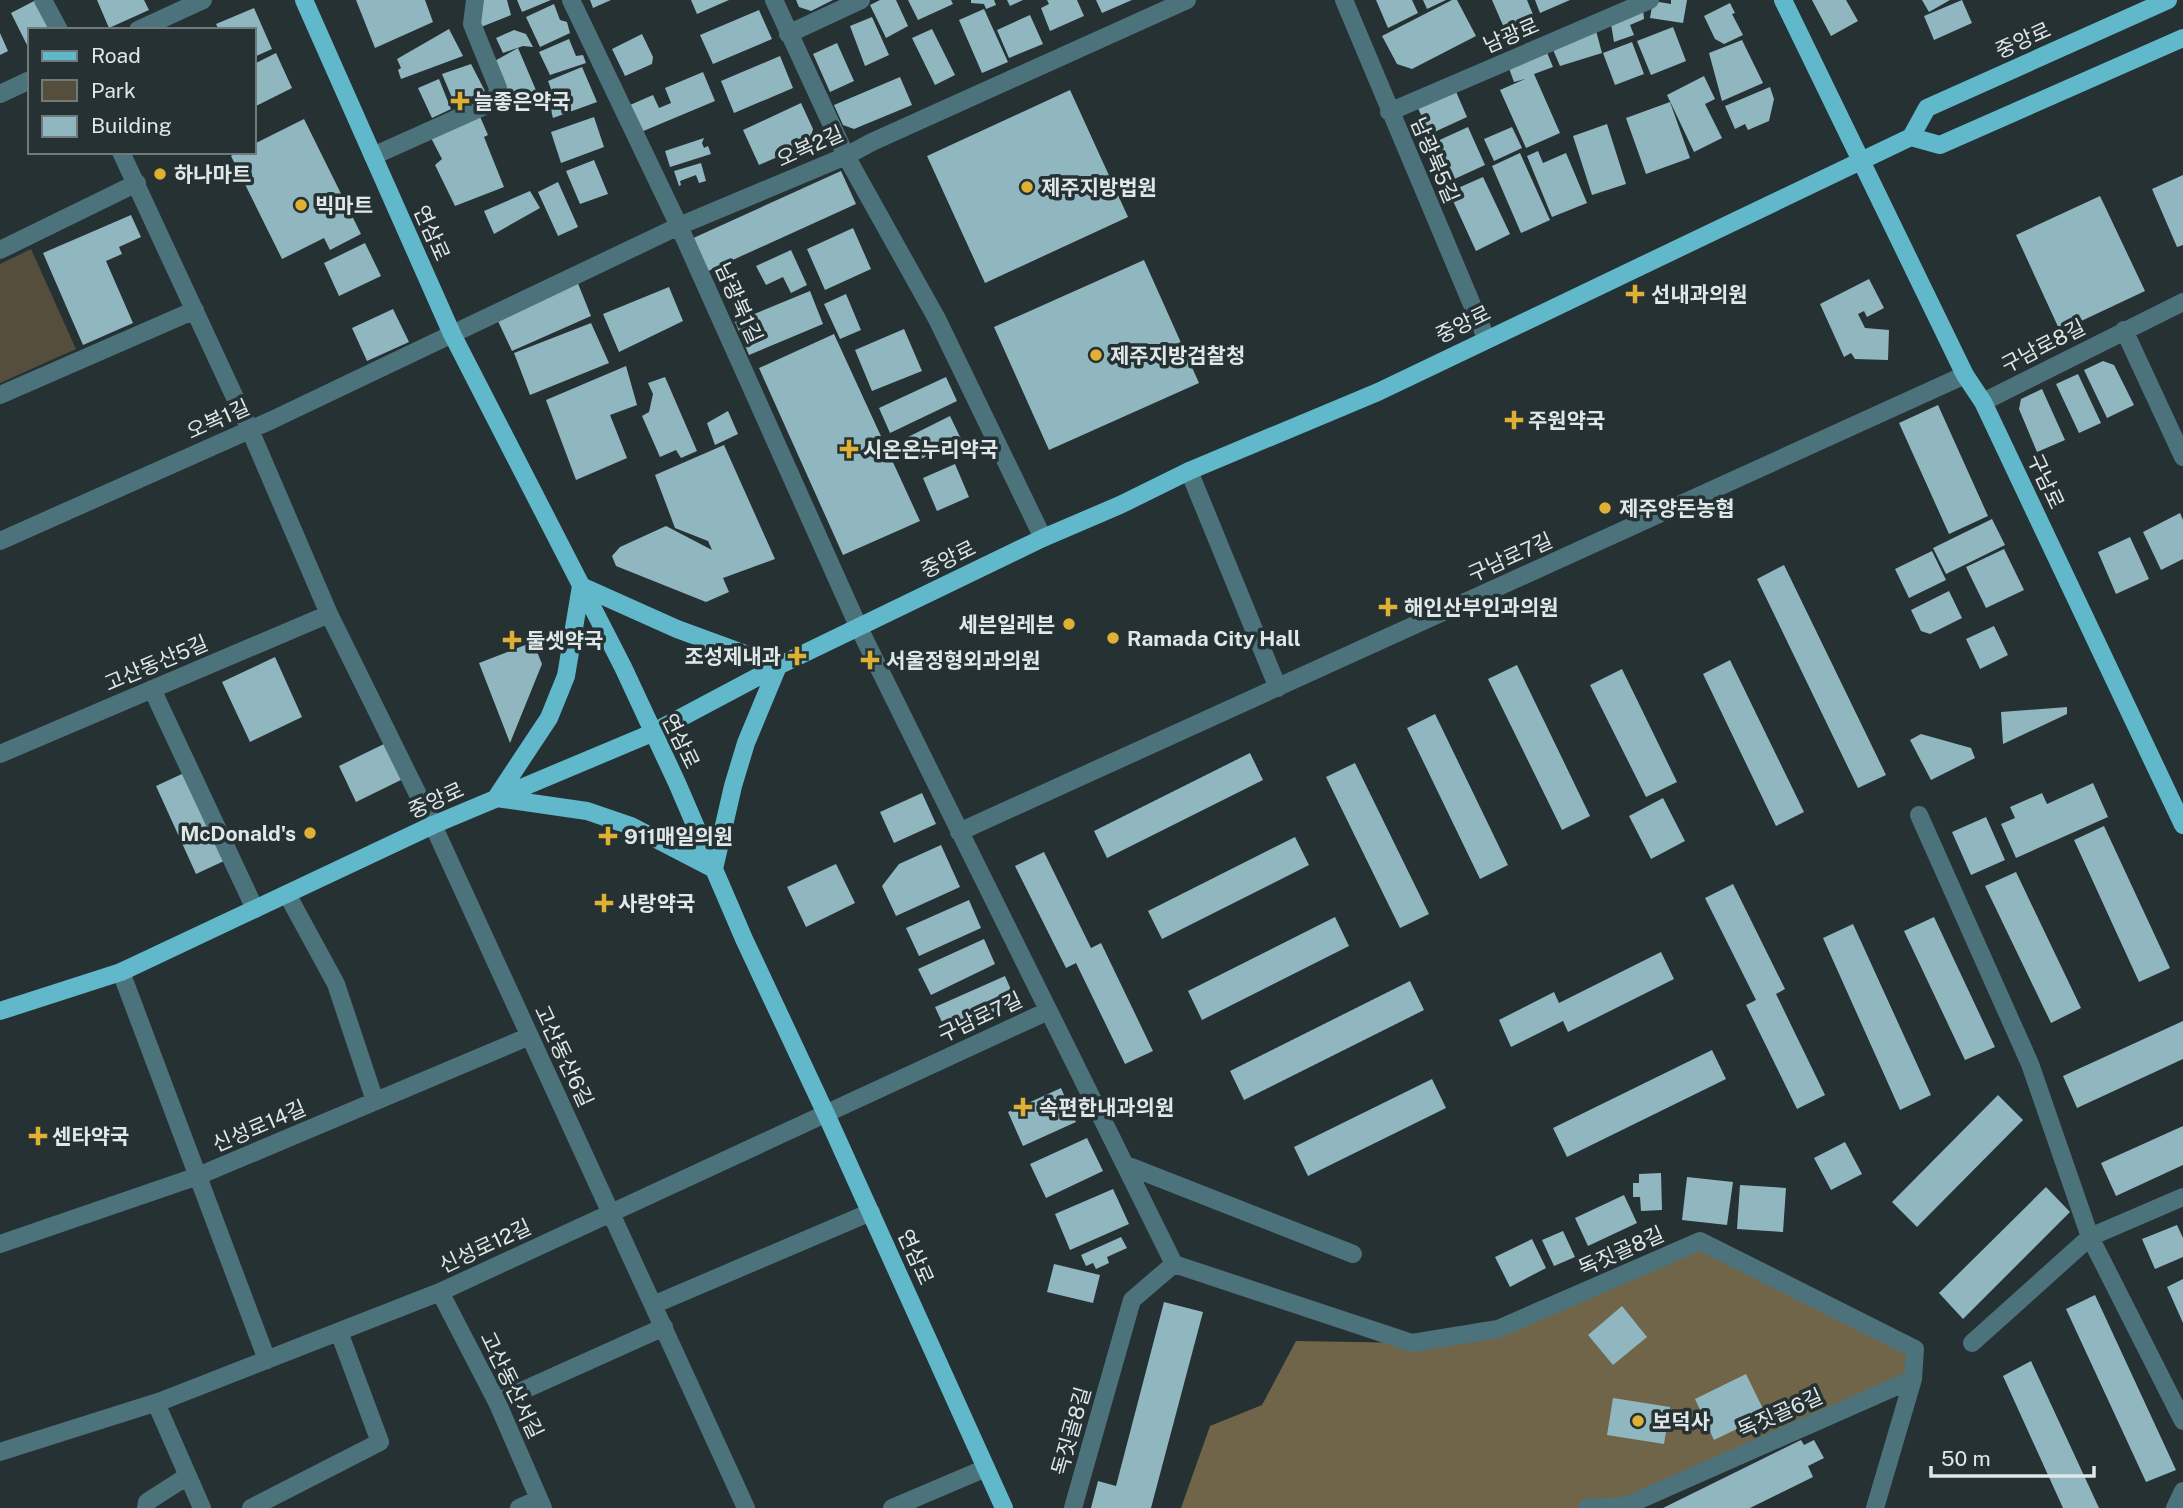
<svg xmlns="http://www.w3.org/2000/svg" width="2183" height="1508" viewBox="0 0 2183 1508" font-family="'Public Sans','Noto Sans KR',sans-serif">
  <rect width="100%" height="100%" fill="#253133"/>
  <path fill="#564e3c" d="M 31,249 L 76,349 L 0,383 L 0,264 Z"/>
  <path fill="#706449" d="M 1700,1241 L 1915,1349 L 1913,1379 L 1599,1508 L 1181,1508 L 1210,1426 L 1262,1405 L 1296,1341 L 1412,1343 L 1498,1329 Z"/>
  <path fill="#90b7c0" d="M 36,0 L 53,30 L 30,30 L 30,51 L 11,13 Z
    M 97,0 L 144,0 L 149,10 L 109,28 Z
    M 356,0 L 425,0 L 433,22 L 375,48 Z
    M 481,0 L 507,0 L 511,15 L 481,27 L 475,13 Z
    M 517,0 L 551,0 L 522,12 Z
    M 590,0 L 611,0 L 593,8 Z
    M 691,0 L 729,0 L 697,14 Z
    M 796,0 L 833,0 L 811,11 L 799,7 Z
    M 880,0 L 896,0 L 908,26 L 886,38 L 870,5 Z
    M 908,0 L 951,0 L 953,4 L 918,20 Z
    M 971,0 L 994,0 L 996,5 L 986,9 L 984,4 L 971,3 Z
    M 1007,0 L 1023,0 L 1010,6 Z
    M 1047,0 L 1077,0 L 1084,16 L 1050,31 L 1041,8 L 1049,4 Z
    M 1096,0 L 1132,0 L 1102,13 Z
    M 1376,0 L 1412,0 L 1418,13 L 1388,28 Z
    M 1423,0 L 1446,0 L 1427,9 Z
    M 1452,0 L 1457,0 L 1476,36 L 1412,69 L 1397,64 L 1382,36 Z
    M 1492,0 L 1527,0 L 1534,17 L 1505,30 Z
    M 1535,0 L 1570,0 L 1540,13 Z
    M 1671,0 L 1687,0 L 1683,23 L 1650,18 L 1653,1 L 1671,4 Z
    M 1812,0 L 1846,0 L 1858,21 L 1831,36 Z
    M 1922,0 L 1950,0 L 1929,12 Z
    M 1962,0 L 1972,23 L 1934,40 L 1924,16 Z
    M 1730,3 L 1735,13 L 1732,14 L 1743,35 L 1724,44 L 1715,39 L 1704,16 Z
    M 554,4 L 560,20 L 567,22 L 570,33 L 540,47 L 526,17 Z
    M 254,8 L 272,49 L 254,57 L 254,30 L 219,30 L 216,24 Z
    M 984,9 L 1008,62 L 982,73 L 959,20 Z
    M 1643,9 L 1644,19 L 1630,25 L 1634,35 L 1614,42 L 1611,24 Z
    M 759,10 L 772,39 L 713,64 L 700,35 Z
    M 1030,15 L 1043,44 L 1009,58 L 997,30 Z
    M 872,17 L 889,55 L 865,66 L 850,26 Z
    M 1595,27 L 1602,53 L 1560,66 L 1551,45 Z
    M 1673,27 L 1686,61 L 1651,75 L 1637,41 Z
    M 449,29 L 463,56 L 401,79 L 398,70 L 401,68 L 397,59 Z
    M 932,29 L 955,75 L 935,85 L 912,38 Z
    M 514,30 L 526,34 L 533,47 L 523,46 L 503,53 L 496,38 Z
    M 0,33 L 8,51 L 0,55 Z
    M 642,34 L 653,57 L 652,64 L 625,76 L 612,49 Z
    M 569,39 L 576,56 L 583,55 L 586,63 L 550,75 L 539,52 Z
    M 1742,40 L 1763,83 L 1722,101 L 1709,53 Z
    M 1632,42 L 1644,74 L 1615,85 L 1603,53 Z
    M 837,43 L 854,81 L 830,92 L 813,54 Z
    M 518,48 L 538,95 L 510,107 L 491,63 Z
    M 1545,48 L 1553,67 L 1534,74 L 1560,133 L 1526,148 L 1500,90 L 1525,79 L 1514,82 L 1507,63 Z
    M 276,53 L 292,88 L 254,107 L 254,64 Z
    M 780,56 L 793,88 L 734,113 L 721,81 Z
    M 471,64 L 485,91 L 464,102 L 453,100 L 442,74 Z
    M 582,67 L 597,102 L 553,118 L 548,99 L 554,97 L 548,81 Z
    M 703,72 L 715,101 L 641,132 L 630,105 L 653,95 L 659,108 L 671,103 L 665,88 Z
    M 1704,76 L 1715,99 L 1705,104 L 1722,138 L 1694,152 L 1667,95 Z
    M 900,77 L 912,105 L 854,129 L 843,125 L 834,105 Z
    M 439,79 L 451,109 L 432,118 L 418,88 Z
    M 1454,87 L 1467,117 L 1430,134 L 1416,104 Z
    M 1770,87 L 1774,99 L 1769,121 L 1748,130 L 1745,124 L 1735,129 L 1725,106 Z
    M 1070,90 L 1128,217 L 985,283 L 927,156 Z
    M 1670,102 L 1690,158 L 1646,174 L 1626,118 Z
    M 801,103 L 813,129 L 809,143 L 759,165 L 743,130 Z
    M 478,112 L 488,135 L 484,137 L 504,187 L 455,206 L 435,165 L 442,159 L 430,136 Z
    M 594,117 L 604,147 L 561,163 L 551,132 Z
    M 304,119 L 361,234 L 330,250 L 324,238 L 282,259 L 231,156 L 238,152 L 254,152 L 254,144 Z
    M 1607,124 L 1626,184 L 1592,195 L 1573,136 Z
    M 1468,127 L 1485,165 L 1450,181 L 1433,143 Z
    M 1512,127 L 1522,148 L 1494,161 L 1484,139 Z
    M 704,138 L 702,143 L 704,148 L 708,146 L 711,154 L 670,167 L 665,151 Z
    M 1538,151 L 1543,163 L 1566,153 L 1587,203 L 1552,217 L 1527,156 Z
    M 1520,153 L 1550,220 L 1521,233 L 1492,166 Z
    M 594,160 L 608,194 L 580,204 L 566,171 Z
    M 701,163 L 706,181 L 699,183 L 696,175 L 680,181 L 681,185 L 679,186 L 674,171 Z
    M 841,171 L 856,204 L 704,273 L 689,240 Z
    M 2183,175 L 2183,245 L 2177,247 L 2152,189 Z
    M 1483,177 L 1510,234 L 1476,251 L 1449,192 Z
    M 558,182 L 578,227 L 558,236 L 538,192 Z
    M 530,191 L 540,208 L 494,234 L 484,211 Z
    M 2100,196 L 2145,291 L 2060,331 L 2016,235 Z
    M 131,215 L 141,237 L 119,247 L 122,254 L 106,261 L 133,323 L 83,345 L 43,253 Z
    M 853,228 L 871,269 L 825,290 L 807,249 Z
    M 365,243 L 381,276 L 339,296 L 324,263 Z
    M 791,250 L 807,285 L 791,293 L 783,277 L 766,285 L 756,266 Z
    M 1144,260 L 1199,383 L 1049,450 L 994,327 Z
    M 1869,279 L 1884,308 L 1867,317 L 1864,311 L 1858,314 L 1865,328 L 1889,330 L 1888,360 L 1855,359 L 1851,353 L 1844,357 L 1820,304 Z
    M 577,281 L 591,316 L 512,351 L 497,319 Z
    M 669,287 L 683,321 L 619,352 L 603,314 Z
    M 810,291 L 823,324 L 749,355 L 735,322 Z
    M 846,294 L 861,330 L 840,339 L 824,304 Z
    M 393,309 L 409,342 L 367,361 L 352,328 Z
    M 591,323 L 609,363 L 530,395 L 514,353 Z
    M 904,329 L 922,371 L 872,391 L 855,350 Z
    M 834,334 L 920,521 L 843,555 L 759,368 Z
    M 2103,361 L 2114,365 L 2134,405 L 2107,418 L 2084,370 Z
    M 626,366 L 637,405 L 610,415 L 627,458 L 576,480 L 546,400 Z
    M 2078,374 L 2101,423 L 2079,433 L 2056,384 Z
    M 665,377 L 697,451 L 681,458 L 676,450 L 660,457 L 642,416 L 649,412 L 653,394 L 648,383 Z
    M 946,377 L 957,401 L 890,433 L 879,408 Z
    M 2042,389 L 2065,440 L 2037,452 L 2019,409 L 2021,399 Z
    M 1938,405 L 1988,516 L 1949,534 L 1899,423 Z
    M 728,411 L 738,434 L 715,445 L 707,423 Z
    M 950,416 L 961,439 L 915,462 L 904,439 Z
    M 724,445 L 775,559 L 723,578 L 729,592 L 706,602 L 616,566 L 612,556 L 620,547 L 666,526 L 712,550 L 708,541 L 675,528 L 655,475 Z
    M 955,464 L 969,497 L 937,511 L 923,478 Z
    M 2180,513 L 2183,520 L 2183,559 L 2161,570 L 2143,532 Z
    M 1992,519 L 2005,545 L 1946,574 L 1933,548 Z
    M 2130,537 L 2149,579 L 2116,594 L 2098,552 Z
    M 2004,549 L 2024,590 L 1986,608 L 1966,567 Z
    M 1932,551 L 1946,580 L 1909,598 L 1895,569 Z
    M 1784,565 L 1886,775 L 1858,788 L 1757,579 Z
    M 1949,591 L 1962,618 L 1930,634 L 1921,631 L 1911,610 Z
    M 1994,626 L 2008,655 L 1980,669 L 1966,639 Z
    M 533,642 L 542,664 L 510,743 L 479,663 Z
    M 275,657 L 302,717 L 250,742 L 222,682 Z
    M 1730,660 L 1804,812 L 1776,826 L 1703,674 Z
    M 1517,665 L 1590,816 L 1562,830 L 1488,679 Z
    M 1622,669 L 1677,782 L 1646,797 L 1590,685 Z
    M 2067,707 L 2067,714 L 2003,744 L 2001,712 Z
    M 1435,714 L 1508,865 L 1480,879 L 1407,728 Z
    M 1921,734 L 1971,748 L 1975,758 L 1931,780 L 1910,740 Z
    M 386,743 L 403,779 L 356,802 L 339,766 Z
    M 1250,753 L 1263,780 L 1107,858 L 1094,831 Z
    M 1355,763 L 1429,914 L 1400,928 L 1326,777 Z
    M 184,773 L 224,861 L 196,874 L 156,786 Z
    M 2093,783 L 2108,817 L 2016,858 L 2001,824 L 2015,818 L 2010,807 L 2042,793 L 2047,804 Z
    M 922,793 L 936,824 L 894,843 L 880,812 Z
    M 1663,798 L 1685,841 L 1651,859 L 1629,816 Z
    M 1986,817 L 2005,860 L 1971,875 L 1952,832 Z
    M 2104,826 L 2170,968 L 2139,982 L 2074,840 Z
    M 1295,837 L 1309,865 L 1162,939 L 1148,911 Z
    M 941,845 L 960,887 L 896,916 L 882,886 L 899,864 Z
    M 1044,852 L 1091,948 L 1101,943 L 1153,1051 L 1125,1064 L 1076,963 L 1066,968 L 1015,866 Z
    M 836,864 L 855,903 L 806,927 L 787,887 Z
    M 2016,872 L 2081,1008 L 2051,1023 L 1985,886 Z
    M 1733,884 L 1785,989 L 1776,994 L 1825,1095 L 1797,1109 L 1746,1005 L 1756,1000 L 1705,898 Z
    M 969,900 L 981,928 L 919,956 L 906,928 Z
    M 1335,917 L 1349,946 L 1202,1020 L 1188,991 Z
    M 1934,917 L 1995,1047 L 1965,1060 L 1904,931 Z
    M 1853,924 L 1931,1095 L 1900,1110 L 1823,938 Z
    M 984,939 L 995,964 L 931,995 L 918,969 Z
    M 1661,952 L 1674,979 L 1568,1032 L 1563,1021 L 1511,1047 L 1499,1020 L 1554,992 L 1559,1003 Z
    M 1005,976 L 1012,992 L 1003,996 L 1007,1006 L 947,1033 L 935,1007 Z
    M 1410,981 L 1424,1010 L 1244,1100 L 1230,1071 Z
    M 2183,1021 L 2183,1059 L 2077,1108 L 2063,1076 Z
    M 1712,1050 L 1726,1079 L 1567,1157 L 1553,1128 Z
    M 1432,1079 L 1446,1108 L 1308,1176 L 1294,1147 Z
    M 1061,1088 L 1076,1122 L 1023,1146 L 1008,1112 Z
    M 1998,1095 L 2023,1120 L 1917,1227 L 1892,1202 Z
    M 2183,1126 L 2183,1165 L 2116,1196 L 2101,1163 Z
    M 1087,1138 L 1103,1171 L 1046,1198 L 1030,1164 Z
    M 1845,1142 L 1862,1174 L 1831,1190 L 1814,1158 Z
    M 1661,1173 L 1662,1210 L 1641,1211 L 1640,1197 L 1633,1197 L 1633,1183 L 1639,1183 L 1639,1174 Z
    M 1687,1177 L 1733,1182 L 1727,1225 L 1682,1220 Z
    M 1740,1185 L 1786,1188 L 1783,1232 L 1737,1229 Z
    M 2046,1187 L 2070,1212 L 1963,1319 L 1939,1293 Z
    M 1113,1189 L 1129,1224 L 1070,1250 L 1055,1214 Z
    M 1624,1195 L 1637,1223 L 1588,1246 L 1575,1218 Z
    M 2177,1225 L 2183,1238 L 2183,1257 L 2155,1269 L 2142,1239 Z
    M 1563,1231 L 1575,1257 L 1554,1266 L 1542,1240 Z
    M 1121,1237 L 1127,1248 L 1107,1257 L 1109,1263 L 1096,1269 L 1093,1263 L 1086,1266 L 1081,1255 Z
    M 1532,1239 L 1546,1268 L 1510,1287 L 1495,1257 Z
    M 1054,1264 L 1100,1275 L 1093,1303 L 1047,1292 Z
    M 2183,1279 L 2183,1323 L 2167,1287 Z
    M 2095,1295 L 2176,1470 L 2146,1482 L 2066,1309 Z
    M 1164,1302 L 1203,1312 L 1151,1508 L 1091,1508 L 1098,1481 L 1116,1486 Z
    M 1622,1306 L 1647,1337 L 1613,1365 L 1588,1335 Z
    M 2031,1361 L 2099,1508 L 2063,1508 L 2003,1376 Z
    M 1746,1374 L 1766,1415 L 1714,1440 L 1695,1399 Z
    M 1613,1398 L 1670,1407 L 1664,1444 L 1607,1435 Z
    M 1801,1440 L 1804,1445 L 1814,1440 L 1824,1458 L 1808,1466 L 1813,1477 L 1750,1508 L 1663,1508 Z"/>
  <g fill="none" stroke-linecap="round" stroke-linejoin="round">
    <path stroke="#4c737c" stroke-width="18" d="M 43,0 L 59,30
      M 571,0 L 679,226 L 859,628 L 1174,1264
      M 774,0 L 846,156 L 937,319 L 1043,538
      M 1344,0 L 1486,338
      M 138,30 L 203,0
      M 788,34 L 861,0
      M 0,94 L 30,80
      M 1389,112 L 1650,0
      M 121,152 L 250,430 L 329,614 L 433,825 L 746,1508
      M 373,156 L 489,104 L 496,99 L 498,88 L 472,24 L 475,0
      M 0,250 L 137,183
      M 2124,330 L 2183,457
      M 0,395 L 195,310
      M 1983,402 L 2183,302
      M 1189,471 L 1278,688
      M 0,541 L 272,420 L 679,226 L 846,156 L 872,142 L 1187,0
      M 152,689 L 255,909
      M 0,754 L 329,614
      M 1919,815 L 2030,1064 L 2090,1237 L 2183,1421
      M 959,832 L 1965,375
      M 287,894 L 336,984 L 375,1101
      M 121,972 L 267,1360
      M 1126,1165 L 1353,1254
      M 0,1244 L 198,1176 L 530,1036
      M 440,1292 L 497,1402 L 543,1508
      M 653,1305 L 871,1212
      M 1972,1343 L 2090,1237 L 2183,1197
      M 497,1402 L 664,1327
      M 156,1403 L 202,1508
      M 0,1452 L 164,1400 L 440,1292 L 1048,1011
      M 146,1508 L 147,1502 L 186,1477
      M 251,1508 L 380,1442 L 339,1332
      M 519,1508 L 539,1499
      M 892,1508 L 986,1468
      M 1073,1508 L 1132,1300 L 1174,1264 L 1412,1343 L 1498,1329 L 1700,1241 L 1915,1349 L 1913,1379 L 1875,1508
      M 1587,1508 L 1626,1506 L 1627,1508
      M 1621,1508 L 1913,1379
      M 2175,1508 L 2183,1491"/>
    <path stroke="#60b8ca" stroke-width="18" d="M 304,0 L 452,334 L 623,667 L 677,783 L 744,939 L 826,1114 L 1004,1508
      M 1783,0 L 1965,375 L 1983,402 L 2183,825
      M 1911,137 L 1940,145 L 2183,38
      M 581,586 L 677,629 L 778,666 L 746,743 L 733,786 L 714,869 L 631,826 L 587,811 L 496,798 L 549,718 L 566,676 Z
      M 0,1011 L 121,972 L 433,825 L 652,733 L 778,666 L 1043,538 L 1120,505 L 1189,471 L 1378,392 L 1911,137 L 1927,108 L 2168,0"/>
  </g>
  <g fill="#dfb033" stroke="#253133" stroke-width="2.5">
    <path d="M456.5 90.5h7v7h7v7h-7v7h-7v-7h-7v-7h7z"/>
    <circle cx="160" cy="174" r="7"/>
    <circle cx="1027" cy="187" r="7"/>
    <circle cx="301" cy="205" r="7"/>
    <path d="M1631.5 283.5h7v7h7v7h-7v7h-7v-7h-7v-7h7z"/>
    <circle cx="1096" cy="355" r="7"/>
    <path d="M1510.5 409.5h7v7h7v7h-7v7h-7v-7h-7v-7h7z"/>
    <path d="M845.5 438.5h7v7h7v7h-7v7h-7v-7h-7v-7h7z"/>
    <circle cx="1605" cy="508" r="7"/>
    <path d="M1384.5 596.5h7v7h7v7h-7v7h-7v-7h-7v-7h7z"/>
    <circle cx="1069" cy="624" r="7"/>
    <circle cx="1113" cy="638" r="7"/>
    <path d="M508.5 629.5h7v7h7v7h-7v7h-7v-7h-7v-7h7z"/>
    <path d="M793.5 645.5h7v7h7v7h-7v7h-7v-7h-7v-7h7z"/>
    <path d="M866.5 649.5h7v7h7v7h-7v7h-7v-7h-7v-7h7z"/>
    <circle cx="310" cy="833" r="7"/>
    <path d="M604.5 825.5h7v7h7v7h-7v7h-7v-7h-7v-7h7z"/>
    <path d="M600.5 892.5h7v7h7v7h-7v7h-7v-7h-7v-7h7z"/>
    <path d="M1019.5 1096.5h7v7h7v7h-7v7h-7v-7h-7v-7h7z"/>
    <path d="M34.5 1125.5h7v7h7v7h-7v7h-7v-7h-7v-7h7z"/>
    <circle cx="1638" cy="1421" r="7"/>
  </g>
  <g text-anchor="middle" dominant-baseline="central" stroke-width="7" stroke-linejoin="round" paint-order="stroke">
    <g font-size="21" fill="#e0e7e8" stroke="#253133">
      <text transform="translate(1511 35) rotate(-23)">남광로</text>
      <text transform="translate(2023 40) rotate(-24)">중앙로</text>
      <text transform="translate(810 146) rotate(-24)">오복2길</text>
      <text transform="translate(1435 160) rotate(67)">남광북5길</text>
      <text transform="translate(432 233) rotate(66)">연삼로</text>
      <text transform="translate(739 303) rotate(66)">남광북1길</text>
      <text transform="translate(1463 324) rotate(-26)">중앙로</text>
      <text transform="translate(2043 346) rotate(-27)">구남로8길</text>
      <text transform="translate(218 419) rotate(-24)">오복1길</text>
      <text transform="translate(2046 481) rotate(65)">구남로</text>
      <text transform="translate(1510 557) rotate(-24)">구남로7길</text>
      <text transform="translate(948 559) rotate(-26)">중앙로</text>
      <text transform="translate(156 663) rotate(-23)">고산동산5길</text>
      <text transform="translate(681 741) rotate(64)">연삼로</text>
      <text transform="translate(436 800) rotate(-24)">중앙로</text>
      <text transform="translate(980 1017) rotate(-25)">구남로7길</text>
      <text transform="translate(564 1056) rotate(65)">고산동산6길</text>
      <text transform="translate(259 1126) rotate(-23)">신성로14길</text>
      <text transform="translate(485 1246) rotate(-25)">신성로12길</text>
      <text transform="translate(1621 1251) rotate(-24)">독짓골8길</text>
      <text transform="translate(916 1257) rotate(66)">연삼로</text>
      <text transform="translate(512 1385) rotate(64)">고산동산서길</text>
      <text transform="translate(1780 1413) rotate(-24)">독짓골6길</text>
      <text transform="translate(1071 1431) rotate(-74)">독짓골8길</text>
    </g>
    <g font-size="21" font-weight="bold" fill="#e0e7e8" stroke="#253133" text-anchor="start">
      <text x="474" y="101">늘좋은약국</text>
      <text x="174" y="174">하나마트</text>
      <text x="1041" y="187">제주지방법원</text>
      <text x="315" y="205">빅마트</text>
      <text x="1651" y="294">선내과의원</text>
      <text x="1110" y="355">제주지방검찰청</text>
      <text x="1528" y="420">주원약국</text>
      <text x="863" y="449">시온온누리약국</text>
      <text x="1619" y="508">제주양돈농협</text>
      <text x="1404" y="607">해인산부인과의원</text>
      <text x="1055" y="624" text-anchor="end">세븐일레븐</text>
      <text x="1127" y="638">Ramada City Hall</text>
      <text x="526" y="640">둘셋약국</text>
      <text x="781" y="656" text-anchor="end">조성제내과</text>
      <text x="886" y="660">서울정형외과의원</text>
      <text x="296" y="833" text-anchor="end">McDonald's</text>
      <text x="624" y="836">911매일의원</text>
      <text x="618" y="903">사랑약국</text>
      <text x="1039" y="1107">속편한내과의원</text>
      <text x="52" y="1136">센타약국</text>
      <text x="1652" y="1421">보덕사</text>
    </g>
  </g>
  <rect x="28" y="28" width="228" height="126" fill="#253133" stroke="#707a7b" stroke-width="2"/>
  <rect x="42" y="51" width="35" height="10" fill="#60b8ca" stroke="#707a7b" stroke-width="2"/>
  <text x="91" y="63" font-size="21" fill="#e0e7e8">Road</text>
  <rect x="42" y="80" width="35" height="21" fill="#564e3c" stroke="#707a7b" stroke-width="2"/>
  <text x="91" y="98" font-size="21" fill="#e0e7e8">Park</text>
  <rect x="42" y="116" width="35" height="21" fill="#90b7c0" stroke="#707a7b" stroke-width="2"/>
  <text x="91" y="133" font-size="21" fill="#e0e7e8">Building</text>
  <path d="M1931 1466v10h163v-10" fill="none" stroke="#e0e7e8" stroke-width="3.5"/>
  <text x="1941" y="1466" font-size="21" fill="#e0e7e8" stroke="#253133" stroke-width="5" paint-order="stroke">50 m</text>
</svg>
